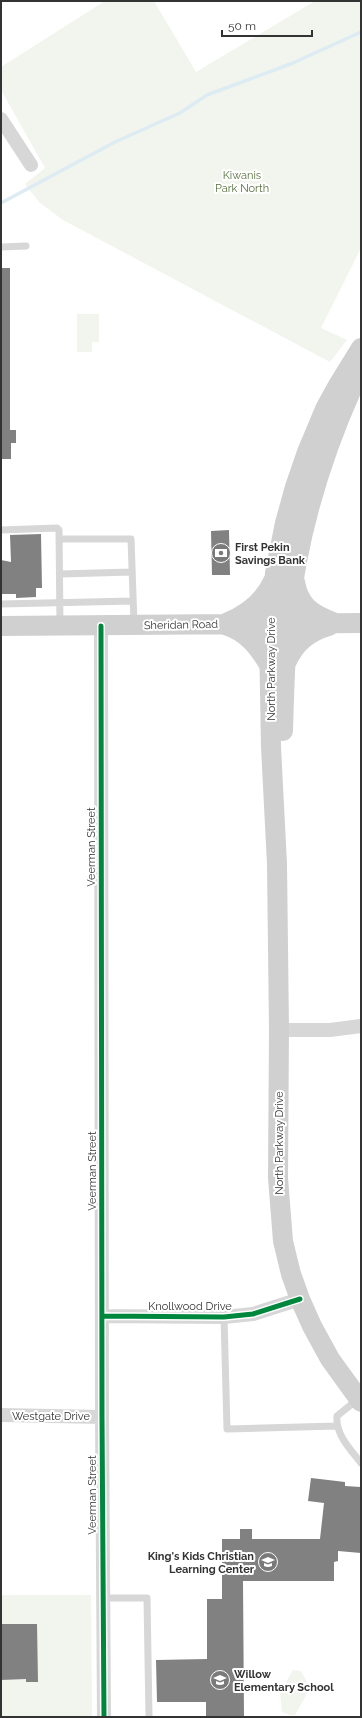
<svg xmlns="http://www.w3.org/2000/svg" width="362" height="1718" viewBox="0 0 362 1718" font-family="Raleway,sans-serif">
  <rect width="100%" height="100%" fill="#fff"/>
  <path fill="#f1f5ed" d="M 105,1 L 154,1 L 196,72 L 315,1 L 361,1 L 361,248 L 321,328 L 347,340 L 330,362 L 63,220 L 39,202 L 25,184 L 45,168 L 1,90 L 1,67 Z
    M 77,314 L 99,314 L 99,342 L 92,342 L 92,352 L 77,352 Z
    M 1,1595 L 91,1595 L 92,1717 L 1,1717 Z
    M 293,1670 L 301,1671 L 310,1688 L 295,1715 L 290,1715 L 282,1712 L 280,1692 Z"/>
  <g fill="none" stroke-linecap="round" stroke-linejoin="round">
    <path stroke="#ddebf3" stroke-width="3.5" d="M 1,203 L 115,142 L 180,113 L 207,95 L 293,63 L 361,32"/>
  </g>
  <path fill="#818181" d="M 1,268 L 10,268 L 10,430 L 16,430 L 16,443 L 11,443 L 11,459 L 1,459 Z
    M 229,530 L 230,575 L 212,575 L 211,531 Z
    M 41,534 L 42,588 L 36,588 L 36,597 L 16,598 L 16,594 L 1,594 L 1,560 L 11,562 L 10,535 Z
    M 311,1478 L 345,1482 L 345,1486 L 361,1487 L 361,1553 L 338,1551 L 338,1561 L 334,1562 L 334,1581 L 243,1581 L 244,1717 L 206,1717 L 206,1702 L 157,1702 L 156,1660 L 207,1659 L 207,1599 L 222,1599 L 222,1539 L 240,1539 L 240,1529 L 252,1529 L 252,1539 L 320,1539 L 324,1503 L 308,1501 Z
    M 1,1624 L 37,1624 L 38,1682 L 26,1682 L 26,1679 L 1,1680 Z"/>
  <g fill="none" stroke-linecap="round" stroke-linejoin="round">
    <path stroke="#d7d7d7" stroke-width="7" d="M 1,247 L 26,246
      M 1,530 L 57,528 L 59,530 L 60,625
      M 59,539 L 131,539 L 134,623
      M 60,574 L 132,572
      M 1,604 L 133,601
      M 224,1317 L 227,1429 L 337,1426
      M 358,1399 L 337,1416 C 335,1434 351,1450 361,1463
      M 103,1598 L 147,1598 L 149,1717"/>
    <path stroke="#d7d7d7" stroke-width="14" d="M 1,119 L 31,165
      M 101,626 L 102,1417 L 104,1717
      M 279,1030 L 330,1030 L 361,1026
      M 102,1316 L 224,1317 L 253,1314 L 300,1299
      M 1,1415 L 102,1417"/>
    <path stroke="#d0d0d0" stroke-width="20" d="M 361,348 L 337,387 L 325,409 L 307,452 L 295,487 L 285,523 L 275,573 L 269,637 L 271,747 L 277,864 L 279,1030 L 278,1178 L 283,1241 L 291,1274 L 300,1299 L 312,1326 L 330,1359 L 361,1402
      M 295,582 C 299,606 312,614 333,622
      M 226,623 C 246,615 264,601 273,581
      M 225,625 C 247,632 258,646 269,665
      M 1,626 L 361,623
      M 286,663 C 295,643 308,632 329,626
      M 283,731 C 284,695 285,658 288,622 C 297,534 323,449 361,369"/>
    <defs>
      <path id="cycleway" d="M 101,626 L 102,1417 L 104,1717
        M 102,1316 L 224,1317 L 253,1314 L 300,1299"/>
    </defs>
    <use href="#cycleway" stroke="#fff" stroke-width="8"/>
    <use href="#cycleway" stroke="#00873e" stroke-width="5"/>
  </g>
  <defs>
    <symbol id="bank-disc" viewBox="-11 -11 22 22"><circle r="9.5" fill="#7a7a7a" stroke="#fff"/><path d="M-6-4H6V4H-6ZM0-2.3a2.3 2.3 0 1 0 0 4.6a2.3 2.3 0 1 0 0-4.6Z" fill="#fff"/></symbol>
    <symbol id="school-disc" viewBox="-11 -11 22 22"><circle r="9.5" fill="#7a7a7a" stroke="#fff"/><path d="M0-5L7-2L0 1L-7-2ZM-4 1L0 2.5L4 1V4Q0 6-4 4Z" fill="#fff"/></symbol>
  </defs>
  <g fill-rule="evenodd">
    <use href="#bank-disc" x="210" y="542" width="22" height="22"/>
    <use href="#school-disc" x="257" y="1551" width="22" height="22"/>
    <use href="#school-disc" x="209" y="1669" width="22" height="22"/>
  </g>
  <g text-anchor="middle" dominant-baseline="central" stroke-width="4" stroke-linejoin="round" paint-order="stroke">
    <g font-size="11" fill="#56703f" stroke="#fff">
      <text x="242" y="175">Kiwanis<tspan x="242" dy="13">Park North</tspan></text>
    </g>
    <g font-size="11" font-weight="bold" fill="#333" stroke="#fff" text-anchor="start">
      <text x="235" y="547">First Pekin<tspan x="235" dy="13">Savings Bank</tspan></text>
      <text x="254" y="1556" text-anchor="end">King's Kids Christian<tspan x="254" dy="13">Learning Center</tspan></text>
      <text x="234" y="1674">Willow<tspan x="234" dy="13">Elementary School</tspan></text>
    </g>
    <g font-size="11" fill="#333" stroke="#fff">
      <text transform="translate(181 625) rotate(-1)">Sheridan Road</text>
      <text transform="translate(271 669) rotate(-90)">North Parkway Drive</text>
      <text transform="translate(91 847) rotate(-90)">Veerman Street</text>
      <text transform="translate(279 1143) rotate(-90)">North Parkway Drive</text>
      <text transform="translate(92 1171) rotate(-90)">Veerman Street</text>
      <text x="190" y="1306">Knollwood Drive</text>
      <text x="51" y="1416">Westgate Drive</text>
      <text transform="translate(92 1495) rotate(-90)">Veerman Street</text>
    </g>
  </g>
  <rect width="362" height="1718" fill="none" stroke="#333333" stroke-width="4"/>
  <path d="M222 30v6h90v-6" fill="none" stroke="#333333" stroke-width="2"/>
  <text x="228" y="30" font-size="12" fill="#333333" stroke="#ffffff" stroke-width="3" paint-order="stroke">50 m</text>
</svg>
